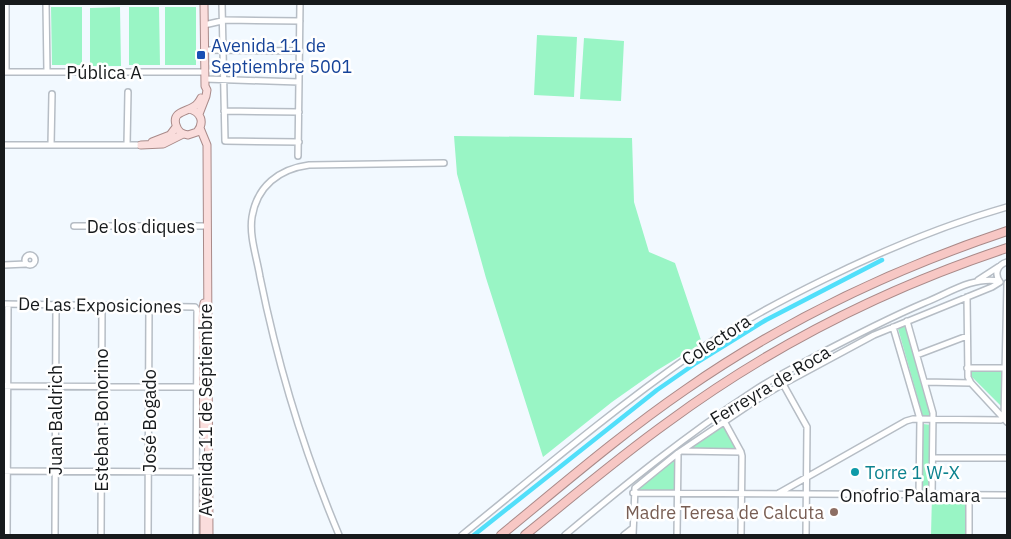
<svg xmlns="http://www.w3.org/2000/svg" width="1011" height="539" viewBox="0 0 1011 539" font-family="'IBM Plex Sans',sans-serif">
  <rect width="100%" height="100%" fill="#f2f9ff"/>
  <path fill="#99f5c5" d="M 51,7 L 82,7 L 82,65 L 52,65 Z
    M 120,7 L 121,66 L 90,66 L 90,8 Z
    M 129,7 L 159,7 L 160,65 L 129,65 Z
    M 165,7 L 196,7 L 196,65 L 165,65 Z
    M 537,35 L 577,37 L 574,97 L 534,95 Z
    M 584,38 L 624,41 L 621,101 L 580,99 Z
    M 454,136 L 632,138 L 634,202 L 649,252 L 675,263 L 702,343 L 656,371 L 612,402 L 543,457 L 486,278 L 457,174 Z
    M 904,322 L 931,417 L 923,417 L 897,325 Z
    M 972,370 L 1000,370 L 1002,373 L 1001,406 L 970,375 L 970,372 Z
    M 923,424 L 932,425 L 929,493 L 921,494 Z
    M 723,426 L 736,445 L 735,448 L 690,448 Z
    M 674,460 L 674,491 L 640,490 L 640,487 Z
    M 932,495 L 969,495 L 969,535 L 931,535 Z"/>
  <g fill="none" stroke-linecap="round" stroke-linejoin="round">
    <path stroke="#51dffa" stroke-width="4.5" d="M 474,535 L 657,390 L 696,363 L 766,320 L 882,260"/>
    <defs>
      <path id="minor" d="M 46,4 L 47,72
        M 222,4 L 225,141 L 299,142
        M 204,25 L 226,20 L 300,21
        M 205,50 L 299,51
        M 4,72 L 205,72
        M 6,72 L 6,4
        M 205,79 L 299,82
        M 224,111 L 299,112
        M 4,145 L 141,145
        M 51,145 L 52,94
        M 127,145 L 128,92
        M 298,156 L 300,4
        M 74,226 L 207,226
        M25 260a5 5 0 1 1 10 0a5 5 0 1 1-10 0Z
        M 4,265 L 26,264
        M 978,280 L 998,267
        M 1000,282 C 994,274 997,265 1007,262
        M 967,297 L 968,377 L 971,383 L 1007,422
        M 4,304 L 195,307 L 197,310 L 196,535
        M 907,321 L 933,413 L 932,495
        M 893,327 L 920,419 L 919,495
        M 917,355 L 967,336
        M 967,368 L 1005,368
        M 925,382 L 971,383
        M 783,384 L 807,427 L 806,535
        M 4,386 L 198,387
        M 1004,418 L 1007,283
        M 724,421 L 741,452 L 742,456 L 741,535
        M 682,451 L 741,452
        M 933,458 L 1007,458
        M 4,471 L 209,472
        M 633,493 L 1007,495
        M 779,493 L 906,421 L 913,419 L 1001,420 L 1004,418
        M 7,535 L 8,305
        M 55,535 L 56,305
        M 101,535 L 102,306
        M 148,535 L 149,306
        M 339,535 C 304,452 278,366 260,277 C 257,258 249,236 252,217 C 257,186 279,169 309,165 L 444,163
        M 462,535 C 537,474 611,411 691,355 C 733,326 778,302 825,279 C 884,250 944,225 1007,207
        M 565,535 C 626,484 686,435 752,392 C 770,380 789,370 808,360 C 846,340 884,320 924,303 C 947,294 973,276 999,281
        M 624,535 L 633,528
        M 633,535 L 635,488 L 678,453 L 761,397 L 783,384 L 874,335 L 992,287 L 1000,282
        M 677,535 L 678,453
        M 969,535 L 969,495"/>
      <path id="major" d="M 189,109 C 201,112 205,122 197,132 L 188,135 C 182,134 178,132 176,125 C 172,112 185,112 193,107 C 197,105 199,102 201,98
        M 199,114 L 206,96 L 207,90 L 205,86 L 204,4
        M 200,128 L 207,145 L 209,535
        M 152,142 L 170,135 L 176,127
        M 141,145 L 163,144 L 183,134
        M 204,435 L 202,318 L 204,303
        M 204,491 L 204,535"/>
      <path id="highway" d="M 501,535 C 561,486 621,434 685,390 C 784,321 893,269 1007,231
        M 525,535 C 572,497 619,457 668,422 C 771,346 886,288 1007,248"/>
    </defs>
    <use href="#minor" stroke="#b6bdc5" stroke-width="8"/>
    <use href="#major" stroke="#a98a89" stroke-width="9"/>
    <use href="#highway" stroke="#a98a89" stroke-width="10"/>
    <use href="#minor" stroke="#fff" stroke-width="5"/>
    <use href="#major" stroke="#fadddc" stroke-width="7"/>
    <use href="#highway" stroke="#f7c7c4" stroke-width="8"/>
  </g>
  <rect fill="#1a4fb4" stroke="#fff" stroke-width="2" x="196" y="50" width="10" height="10" rx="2.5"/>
  <circle fill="#0f9aa8" stroke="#fff" stroke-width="2" cx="855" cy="472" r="5"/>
  <circle fill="#8d6e63" stroke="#fff" stroke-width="2" cx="834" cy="512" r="5"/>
  <g text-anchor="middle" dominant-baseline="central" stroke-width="5" stroke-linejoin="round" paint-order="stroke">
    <g font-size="18" fill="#164399" stroke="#fff" text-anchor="start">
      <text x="211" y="45">Avenida 11 de<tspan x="211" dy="21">Septiembre 5001</tspan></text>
    </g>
    <g font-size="18" fill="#171a1c" stroke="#fff">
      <text x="104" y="72">Pública A</text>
      <text x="141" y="226">De los diques</text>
      <text transform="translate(100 305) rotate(1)">De Las Exposiciones</text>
      <text transform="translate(716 340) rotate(-33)">Colectora</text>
      <text transform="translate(770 385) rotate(-31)">Ferreyra de Roca</text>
      <text transform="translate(205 410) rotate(-90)">Avenida 11 de Septiembre</text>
      <text transform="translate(55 420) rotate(-90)">Juan Baldrich</text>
      <text transform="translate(101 420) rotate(-90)">Esteban Bonorino</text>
      <text transform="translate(149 421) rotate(-90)">José Bogado</text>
      <text x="910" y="495">Onofrio Palamara</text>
    </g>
    <g font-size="18" fill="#0d838f" stroke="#fff" text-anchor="start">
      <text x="865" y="472">Torre 1 W-X</text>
    </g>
    <g font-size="18" fill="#785e54" stroke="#fff" text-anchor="end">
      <text x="824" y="512">Madre Teresa de Calcuta</text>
    </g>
  </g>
  <rect width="1011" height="539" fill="none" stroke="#171a1c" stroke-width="10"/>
</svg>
